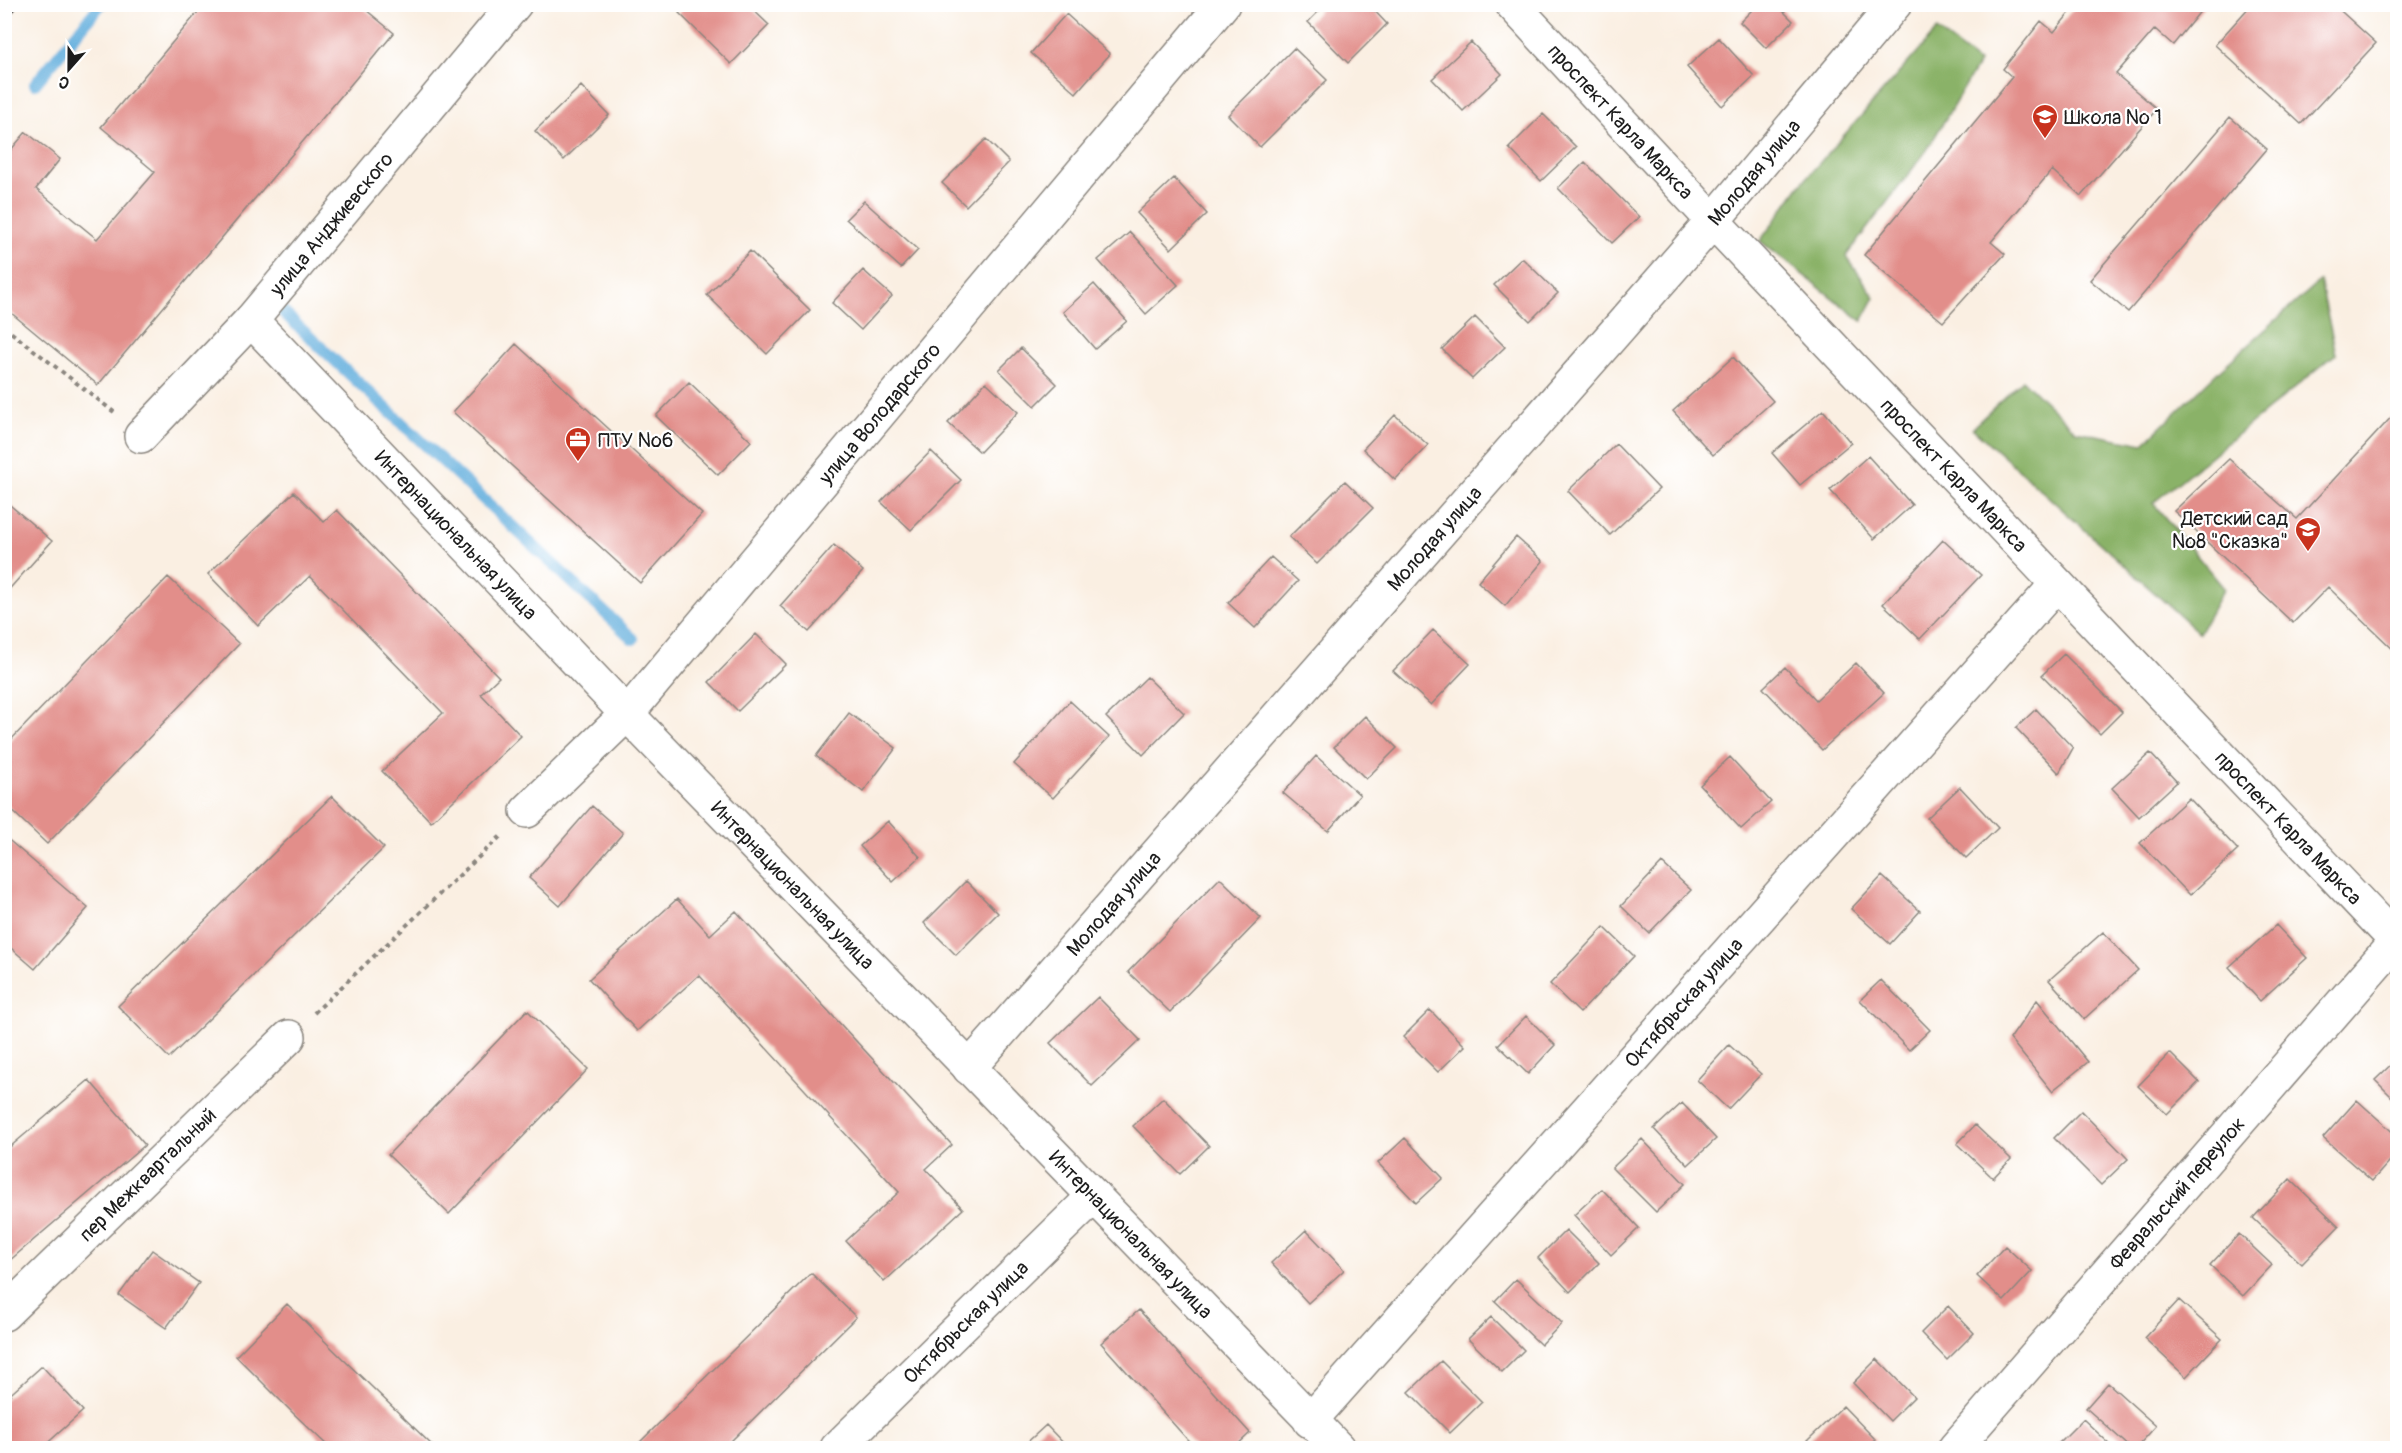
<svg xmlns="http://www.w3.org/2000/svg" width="2402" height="1453" viewBox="0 0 2402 1453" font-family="Pangolin,sans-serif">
  <rect width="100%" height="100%" fill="#fff"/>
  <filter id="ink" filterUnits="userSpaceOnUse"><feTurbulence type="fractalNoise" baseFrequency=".0167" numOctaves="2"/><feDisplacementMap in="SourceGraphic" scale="12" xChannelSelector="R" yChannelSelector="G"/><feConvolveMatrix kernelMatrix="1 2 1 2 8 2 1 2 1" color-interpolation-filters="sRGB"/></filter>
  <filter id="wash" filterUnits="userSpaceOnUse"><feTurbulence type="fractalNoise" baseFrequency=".008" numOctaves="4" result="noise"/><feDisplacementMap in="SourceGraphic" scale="24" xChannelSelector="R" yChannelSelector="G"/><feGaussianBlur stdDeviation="1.35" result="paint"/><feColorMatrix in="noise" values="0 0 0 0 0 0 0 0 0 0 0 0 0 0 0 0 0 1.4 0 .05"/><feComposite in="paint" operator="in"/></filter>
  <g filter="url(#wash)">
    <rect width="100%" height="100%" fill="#faefe2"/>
    <path fill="#8ab268" stroke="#536742" stroke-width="1.5" d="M 1937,30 L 1979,63 L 1927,150 L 1846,256 L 1875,297 L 1862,321 L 1760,241 L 1800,185 Z
      M 2320,281 L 2336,354 L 2153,503 L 2224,588 L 2199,633 L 1972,428 L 2023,380 L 2076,431 L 2143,444 L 2221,369 Z"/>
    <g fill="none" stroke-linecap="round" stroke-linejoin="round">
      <path stroke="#64afdd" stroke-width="12" d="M 35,84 L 101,4
        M 283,312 L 633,639"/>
    </g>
    <g id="blocks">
      <path fill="#e28e8a" d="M 687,4 L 747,4 L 769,25 L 731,64 L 679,13 Z
        M 1326,4 L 1368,4 L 1387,24 L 1348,63 L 1308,22 Z
        M 1758,4 L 1776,4 L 1793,21 L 1766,48 L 1740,22 Z
        M 2077,4 L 2206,4 L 2173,45 L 2155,29 L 2116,74 L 2157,109 L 2081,196 L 2052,170 L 1991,242 L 2005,254 L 1943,322 L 1864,255 L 2012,77 L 2003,69 L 2041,21 L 2054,32 Z
        M 2252,4 L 2333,4 L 2376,43 L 2301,124 L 2215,45 Z
        M 204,5 L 360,5 L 394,33 L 98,385 L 4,307 L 4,158 L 26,132 L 60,159 L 36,189 L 97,239 L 155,172 L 101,127 Z
        M 1066,14 L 1110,54 L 1076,93 L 1031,53 Z
        M 1719,38 L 1754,76 L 1722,106 L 1687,67 Z
        M 1471,42 L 1502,74 L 1463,111 L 1432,79 Z
        M 1294,48 L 1327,80 L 1260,147 L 1228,115 Z
        M 581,86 L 609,115 L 564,160 L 535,131 Z
        M 1543,114 L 1576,147 L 1541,181 L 1509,148 Z
        M 2230,117 L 2267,149 L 2128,312 L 2090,280 Z
        M 986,139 L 1009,162 L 966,206 L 942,183 Z
        M 1585,162 L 1639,217 L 1612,243 L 1558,188 Z
        M 1174,178 L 1207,214 L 1171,249 L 1137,213 Z
        M 864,201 L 918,250 L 901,268 L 846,219 Z
        M 1130,232 L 1178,285 L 1146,314 L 1098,260 Z
        M 750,251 L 810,310 L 767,354 L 707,295 Z
        M 1522,258 L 1558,293 L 1530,321 L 1494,285 Z
        M 863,270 L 892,296 L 861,330 L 832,303 Z
        M 1094,284 L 1127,321 L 1095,349 L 1063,312 Z
        M 1475,317 L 1505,347 L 1472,379 L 1442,349 Z
        M 516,344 L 702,514 L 640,583 L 453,412 Z
        M 1021,348 L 1057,384 L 1035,406 L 999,370 Z
        M 1733,357 L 1773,401 L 1713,455 L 1673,411 Z
        M 689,382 L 751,441 L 718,475 L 656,416 Z
        M 986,382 L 1018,412 L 980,452 L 948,423 Z
        M 1823,410 L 1851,443 L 1800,485 L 1772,453 Z
        M 2398,410 L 2398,654 L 2328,587 L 2293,623 L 2174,511 L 2229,459 L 2297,519 Z
        M 1395,415 L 1428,445 L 1395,480 L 1363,449 Z
        M 1616,444 L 1659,489 L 1610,535 L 1568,491 Z
        M 931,451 L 961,480 L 911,530 L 881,502 Z
        M 1868,456 L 1912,505 L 1874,539 L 1830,490 Z
        M 1345,481 L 1373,508 L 1317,564 L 1289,537 Z
        M 294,492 L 324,522 L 337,510 L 499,677 L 481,694 L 521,736 L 431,822 L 382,771 L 443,713 L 310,576 L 258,626 L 208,574 Z
        M 4,500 L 52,541 L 4,595 Z
        M 1516,537 L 1543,561 L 1505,606 L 1478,582 Z
        M 1943,540 L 1981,575 L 1920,639 L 1883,604 Z
        M 834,545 L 863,571 L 809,632 L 780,606 Z
        M 1271,557 L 1298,581 L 1255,628 L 1228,603 Z
        M 168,577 L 239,644 L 47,844 L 4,803 L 4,747 Z
        M 1433,630 L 1470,664 L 1431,705 L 1393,671 Z
        M 756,634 L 786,664 L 738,711 L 709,682 Z
        M 2064,654 L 2122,712 L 2100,734 L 2042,675 Z
        M 1856,663 L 1884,693 L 1822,750 L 1763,688 L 1785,667 L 1816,700 Z
        M 1147,677 L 1184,713 L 1143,755 L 1106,717 Z
        M 1070,701 L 1109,737 L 1053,798 L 1014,764 Z
        M 2036,709 L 2073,748 L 2059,773 L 2016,728 Z
        M 849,713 L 896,748 L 863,792 L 816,756 Z
        M 1365,716 L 1397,748 L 1366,779 L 1334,747 Z
        M 2150,753 L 2177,782 L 2139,817 L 2112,788 Z
        M 1316,756 L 1360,795 L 1328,831 L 1283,793 Z
        M 1730,757 L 1771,802 L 1741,829 L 1700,785 Z
        M 1960,787 L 1998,828 L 1966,858 L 1927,818 Z
        M 332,796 L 384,848 L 169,1058 L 118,1006 Z
        M 2189,798 L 2238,850 L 2190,895 L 2140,843 Z
        M 592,806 L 623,833 L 560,906 L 529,878 Z
        M 888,821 L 920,857 L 893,882 L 860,846 Z
        M 4,836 L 88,908 L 35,969 L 4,942 Z
        M 1662,863 L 1691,890 L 1649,933 L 1621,906 Z
        M 1882,876 L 1920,911 L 1890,944 L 1851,909 Z
        M 1220,878 L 1261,918 L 1170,1012 L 1128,972 Z
        M 966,881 L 998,913 L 956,955 L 924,923 Z
        M 677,899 L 710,935 L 736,911 L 952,1145 L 926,1169 L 963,1209 L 884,1282 L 846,1241 L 899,1192 L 699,975 L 637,1031 L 589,979 Z
        M 2276,925 L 2307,958 L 2260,1001 L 2229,967 Z
        M 1604,927 L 1634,956 L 1580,1013 L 1550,984 Z
        M 2103,932 L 2138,970 L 2084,1019 L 2049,980 Z
        M 1881,980 L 1930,1030 L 1909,1050 L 1860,1000 Z
        M 1098,997 L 1140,1040 L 1092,1086 L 1050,1043 Z
        M 2037,1000 L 2088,1062 L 2052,1091 L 2010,1039 Z
        M 527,1010 L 588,1069 L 449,1214 L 388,1155 Z
        M 1430,1010 L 1465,1046 L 1438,1072 L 1403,1037 Z
        M 1526,1016 L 1555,1045 L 1528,1074 L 1498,1045 Z
        M 1729,1045 L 1761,1074 L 1728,1109 L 1697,1080 Z
        M 2170,1053 L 2199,1082 L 2167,1114 L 2138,1086 Z
        M 2398,1058 L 2398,1103 L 2375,1080 Z
        M 89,1080 L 145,1145 L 9,1261 L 4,1256 L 4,1152 Z
        M 1163,1098 L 1209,1146 L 1180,1174 L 1133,1126 Z
        M 2357,1100 L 2398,1137 L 2398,1152 L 2372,1181 L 2323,1138 Z
        M 1682,1103 L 1716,1139 L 1688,1165 L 1654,1129 Z
        M 2081,1111 L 2128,1159 L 2101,1185 L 2054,1138 Z
        M 1975,1125 L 2011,1159 L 1993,1178 L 1957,1144 Z
        M 1405,1138 L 1443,1178 L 1416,1203 L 1378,1163 Z
        M 1642,1139 L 1685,1184 L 1656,1212 L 1612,1168 Z
        M 2290,1179 L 2339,1226 L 2302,1264 L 2253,1218 Z
        M 1602,1189 L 1639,1228 L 1611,1255 L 1574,1215 Z
        M 1306,1230 L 1344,1270 L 1308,1303 L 1271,1263 Z
        M 1566,1230 L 1599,1263 L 1570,1292 L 1538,1258 Z
        M 2239,1234 L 2272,1265 L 2243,1296 L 2210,1265 Z
        M 2005,1246 L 2032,1271 L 2004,1301 L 1977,1276 Z
        M 152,1250 L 199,1283 L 166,1328 L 119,1295 Z
        M 811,1273 L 856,1317 L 724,1448 L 634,1448 Z
        M 1516,1279 L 1562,1323 L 1541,1345 L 1495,1301 Z
        M 2179,1300 L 2222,1339 L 2186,1377 L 2144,1338 Z
        M 287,1304 L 344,1360 L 435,1448 L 330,1448 L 293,1413 L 236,1356 Z
        M 1948,1306 L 1974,1333 L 1947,1360 L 1921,1333 Z
        M 1139,1310 L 1250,1433 L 1234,1448 L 1195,1448 L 1101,1343 Z
        M 1491,1317 L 1524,1350 L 1502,1372 L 1468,1339 Z
        M 1877,1359 L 1914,1397 L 1890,1421 L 1853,1383 Z
        M 1441,1361 L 1482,1402 L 1450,1433 L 1409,1392 Z
        M 42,1366 L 83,1411 L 42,1448 L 4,1448 L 4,1400 Z
        M 2108,1383 L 2156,1426 L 2136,1448 L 2131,1448 L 2086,1408 Z
        M 1843,1406 L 1876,1440 L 1868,1448 L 1814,1448 L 1807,1441 Z
        M 2083,1419 L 2114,1448 L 2054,1448 Z
        M 1046,1425 L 1068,1448 L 1021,1448 Z"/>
    </g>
  </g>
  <g filter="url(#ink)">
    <use href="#blocks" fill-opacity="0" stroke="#8b867f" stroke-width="1.5"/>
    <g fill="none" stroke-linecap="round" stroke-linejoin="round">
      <defs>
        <g id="minor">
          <path id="s1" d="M 1512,4 L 1713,221 L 2398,943"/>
          <path id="s2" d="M 251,320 L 627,714 L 1338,1448"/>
          <path id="s3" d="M 141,436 L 251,320 L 515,4"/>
          <path id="s4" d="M 527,811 L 627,714 L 1223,4"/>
          <path id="s5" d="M 969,1068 L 1713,221 L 1895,4"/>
          <path id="s6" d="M 4,1314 L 289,1037"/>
          <path id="s7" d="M 1310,1421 L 2057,584"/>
          <path id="s8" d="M 837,1448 L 1094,1196"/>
          <path id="s9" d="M 1955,1448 L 2398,939"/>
        </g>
      </defs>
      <use href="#minor" stroke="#8b867f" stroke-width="36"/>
      <path stroke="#8b867f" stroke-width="4" stroke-dasharray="4.5 4.5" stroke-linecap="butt" d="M 4,327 L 114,412
        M 314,1013 L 502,835"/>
      <use href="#minor" stroke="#fff" stroke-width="33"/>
      <defs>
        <path id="rail" d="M 4,17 L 15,4"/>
      </defs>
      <use href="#rail" stroke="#1c1c1c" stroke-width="7"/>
      <use href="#rail" stroke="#fff" stroke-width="4.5" stroke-dasharray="14" stroke-linecap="butt"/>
    </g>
  </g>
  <defs>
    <symbol id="school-pin" viewBox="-11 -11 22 30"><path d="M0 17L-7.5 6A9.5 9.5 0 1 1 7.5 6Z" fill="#c8321e" stroke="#fff"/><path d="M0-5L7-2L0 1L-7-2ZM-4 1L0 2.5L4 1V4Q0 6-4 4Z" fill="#fff"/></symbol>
    <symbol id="office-pin" viewBox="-11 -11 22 30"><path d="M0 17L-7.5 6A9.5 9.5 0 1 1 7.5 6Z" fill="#c8321e" stroke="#fff"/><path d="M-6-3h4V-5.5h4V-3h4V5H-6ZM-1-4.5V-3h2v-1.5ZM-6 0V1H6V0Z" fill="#fff"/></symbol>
  </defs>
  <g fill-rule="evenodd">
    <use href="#school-pin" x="2030" y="102" width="30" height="40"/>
    <use href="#office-pin" x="563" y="425" width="30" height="40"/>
    <use href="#school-pin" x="2293" y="515" width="30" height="40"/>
  </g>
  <g text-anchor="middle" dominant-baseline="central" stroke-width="4.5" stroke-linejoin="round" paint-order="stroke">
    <g font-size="20" fill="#1c1c1c" stroke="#fff" text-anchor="start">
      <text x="2064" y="117">Школа № 1</text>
      <text x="598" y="440">ПТУ №6</text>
      <text x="2288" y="518" text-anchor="end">Детский сад<tspan x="2288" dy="23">№8 "Сказка"</tspan></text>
    </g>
    <g font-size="20" fill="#1c1c1c" stroke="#fff">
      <text stroke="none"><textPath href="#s1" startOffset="160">проспект Карла Маркса</textPath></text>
      <text stroke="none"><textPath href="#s5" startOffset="1191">Молодая улица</textPath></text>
      <text stroke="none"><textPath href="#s3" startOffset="285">улица Анджиевского</textPath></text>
      <text stroke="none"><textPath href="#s4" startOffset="532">улица Володарского</textPath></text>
      <text stroke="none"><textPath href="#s1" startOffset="646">проспект Карла Маркса</textPath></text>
      <text stroke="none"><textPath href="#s2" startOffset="297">Интернациональная улица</textPath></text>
      <text stroke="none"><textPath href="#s5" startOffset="705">Молодая улица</textPath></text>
      <text stroke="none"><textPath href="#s1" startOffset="1132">проспект Карла Маркса</textPath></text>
      <text stroke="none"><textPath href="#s2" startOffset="783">Интернациональная улица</textPath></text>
      <text stroke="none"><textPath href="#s5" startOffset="219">Молодая улица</textPath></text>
      <text stroke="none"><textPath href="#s7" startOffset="561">Октябрьская улица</textPath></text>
      <text stroke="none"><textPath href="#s6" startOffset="200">пер Межквартальный</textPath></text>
      <text stroke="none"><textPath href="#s9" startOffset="338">Февральский переулок</textPath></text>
      <text stroke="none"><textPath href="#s2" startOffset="1269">Интернациональная улица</textPath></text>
      <text stroke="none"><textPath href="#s8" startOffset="180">Октябрьская улица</textPath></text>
    </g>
  </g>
  <rect width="2402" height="1453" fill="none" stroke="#fff" stroke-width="24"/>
  <g transform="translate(69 69) rotate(201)" stroke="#ffffff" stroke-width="4.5" paint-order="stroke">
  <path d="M0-4.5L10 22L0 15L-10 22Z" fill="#1c1c1c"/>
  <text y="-9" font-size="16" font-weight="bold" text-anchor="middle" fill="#1c1c1c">С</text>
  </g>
</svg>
